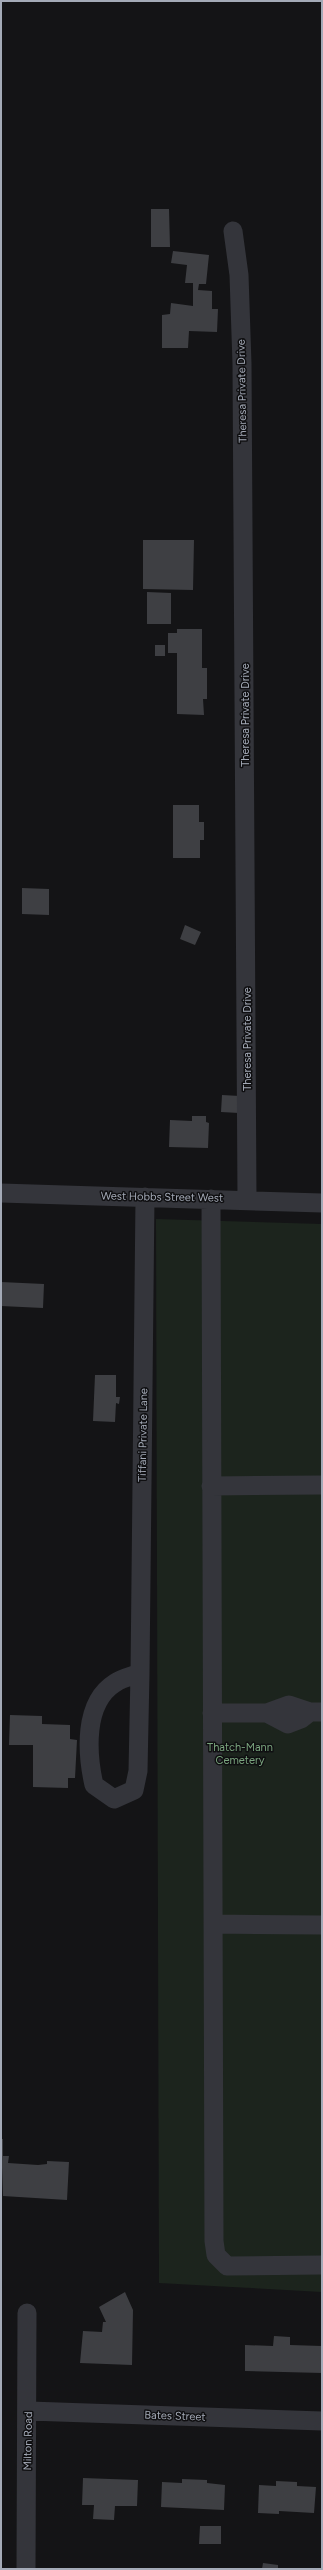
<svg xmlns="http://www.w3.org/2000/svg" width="323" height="2570" viewBox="0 0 323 2570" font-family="Figtree,sans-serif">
  <rect width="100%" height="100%" fill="#141416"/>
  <path fill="#1c241d" d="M 156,1219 L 322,1224 L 322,2292 L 159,2283 Z"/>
  <path fill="#3e3f43" d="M 151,209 L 169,209 L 170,247 L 151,247 Z
    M 173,251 L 209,255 L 206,284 L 199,284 L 198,290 L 212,291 L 212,309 L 218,309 L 217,332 L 189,331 L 188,348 L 162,348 L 162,315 L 170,314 L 171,303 L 193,306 L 193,283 L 185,283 L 187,265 L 171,263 Z
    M 143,540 L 194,540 L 193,590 L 143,589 Z
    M 147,592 L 171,593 L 171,624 L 147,624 Z
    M 177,629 L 202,629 L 202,668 L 207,668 L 207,699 L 203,699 L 204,715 L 177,714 L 177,653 L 168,653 L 168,633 L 177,633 Z
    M 155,645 L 165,645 L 165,656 L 155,656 Z
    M 173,805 L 199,805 L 199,822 L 204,822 L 204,840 L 200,840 L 200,858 L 173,858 Z
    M 22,888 L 49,889 L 49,915 L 22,914 Z
    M 185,925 L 201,932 L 195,945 L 180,939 Z
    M 222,1095 L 240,1096 L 239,1113 L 221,1112 Z
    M 192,1116 L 206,1116 L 206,1122 L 209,1123 L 208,1148 L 169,1147 L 170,1120 L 192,1121 Z
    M 1,1282 L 44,1284 L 43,1308 L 1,1306 Z
    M 95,1375 L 116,1375 L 116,1397 L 120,1397 L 119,1404 L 116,1403 L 115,1422 L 93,1421 Z
    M 10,1715 L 42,1716 L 42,1724 L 70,1725 L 70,1739 L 77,1740 L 75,1778 L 68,1778 L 68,1788 L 33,1787 L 33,1745 L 9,1745 Z
    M 1,2139 L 3,2139 L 3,2156 L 9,2156 L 8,2163 L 38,2165 L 47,2164 L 47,2161 L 69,2162 L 67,2200 L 3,2196 Z
    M 125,2292 L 133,2310 L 132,2365 L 80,2363 L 83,2331 L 102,2332 L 103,2322 L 106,2322 L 99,2307 Z
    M 274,2336 L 290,2337 L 290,2345 L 322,2346 L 322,2373 L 245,2371 L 245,2345 L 273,2346 Z
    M 83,2478 L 138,2480 L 137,2506 L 115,2506 L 114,2520 L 93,2519 L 94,2505 L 82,2505 Z
    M 182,2479 L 207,2480 L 207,2483 L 225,2485 L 224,2510 L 161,2507 L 162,2482 L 182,2483 Z
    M 276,2481 L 297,2482 L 297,2486 L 316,2487 L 314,2513 L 279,2511 L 279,2514 L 258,2513 L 259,2485 L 276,2486 Z
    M 200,2526 L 221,2526 L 221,2544 L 199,2544 Z
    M 263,2563 L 278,2565 L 278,2569 L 262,2569 Z"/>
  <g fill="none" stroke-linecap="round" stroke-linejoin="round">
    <path stroke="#34353b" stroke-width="19" d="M 233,231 L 239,275 L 242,364 L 247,1199
      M 1,1193 L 322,1203
      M 211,1199 L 214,2241 L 216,2255 L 227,2266 L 322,2265
      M 211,1486 L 322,1485
      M 140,1673 L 145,1197
      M 140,1673 L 138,1771 L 134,1790 L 114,1799 L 94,1785 C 87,1754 83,1703 115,1683 C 122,1678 132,1676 140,1673 Z
      M 212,1713 L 267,1713 L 289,1705 L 310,1712 L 322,1712
      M 267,1713 L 288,1724 L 301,1719 L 310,1712
      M 213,1924 L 322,1925
      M 29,2411 L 322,2421
      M 26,2569 L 27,2313"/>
  </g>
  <g text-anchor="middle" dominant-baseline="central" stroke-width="3" stroke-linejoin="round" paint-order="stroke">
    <g font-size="11" fill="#a4aab7" stroke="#0f0f11">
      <text transform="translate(242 391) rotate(-91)">Theresa Private Drive</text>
      <text transform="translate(245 715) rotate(-90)">Theresa Private Drive</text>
      <text transform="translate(247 1039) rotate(-90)">Theresa Private Drive</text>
      <text transform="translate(162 1197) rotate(1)">West Hobbs Street West</text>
      <text transform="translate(143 1435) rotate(-89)">Tiffani Private Lane</text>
      <text transform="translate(175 2416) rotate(2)">Bates Street</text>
      <text transform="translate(28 2441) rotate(-89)">Milton Road</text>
    </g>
    <g font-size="11" fill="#7aa47e" stroke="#0f0f11">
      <text x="240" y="1747">Thatch-Mann<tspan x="240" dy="13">Cemetery</tspan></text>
    </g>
  </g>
  <rect width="323" height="2570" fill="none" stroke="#a4aab7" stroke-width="4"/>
</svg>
